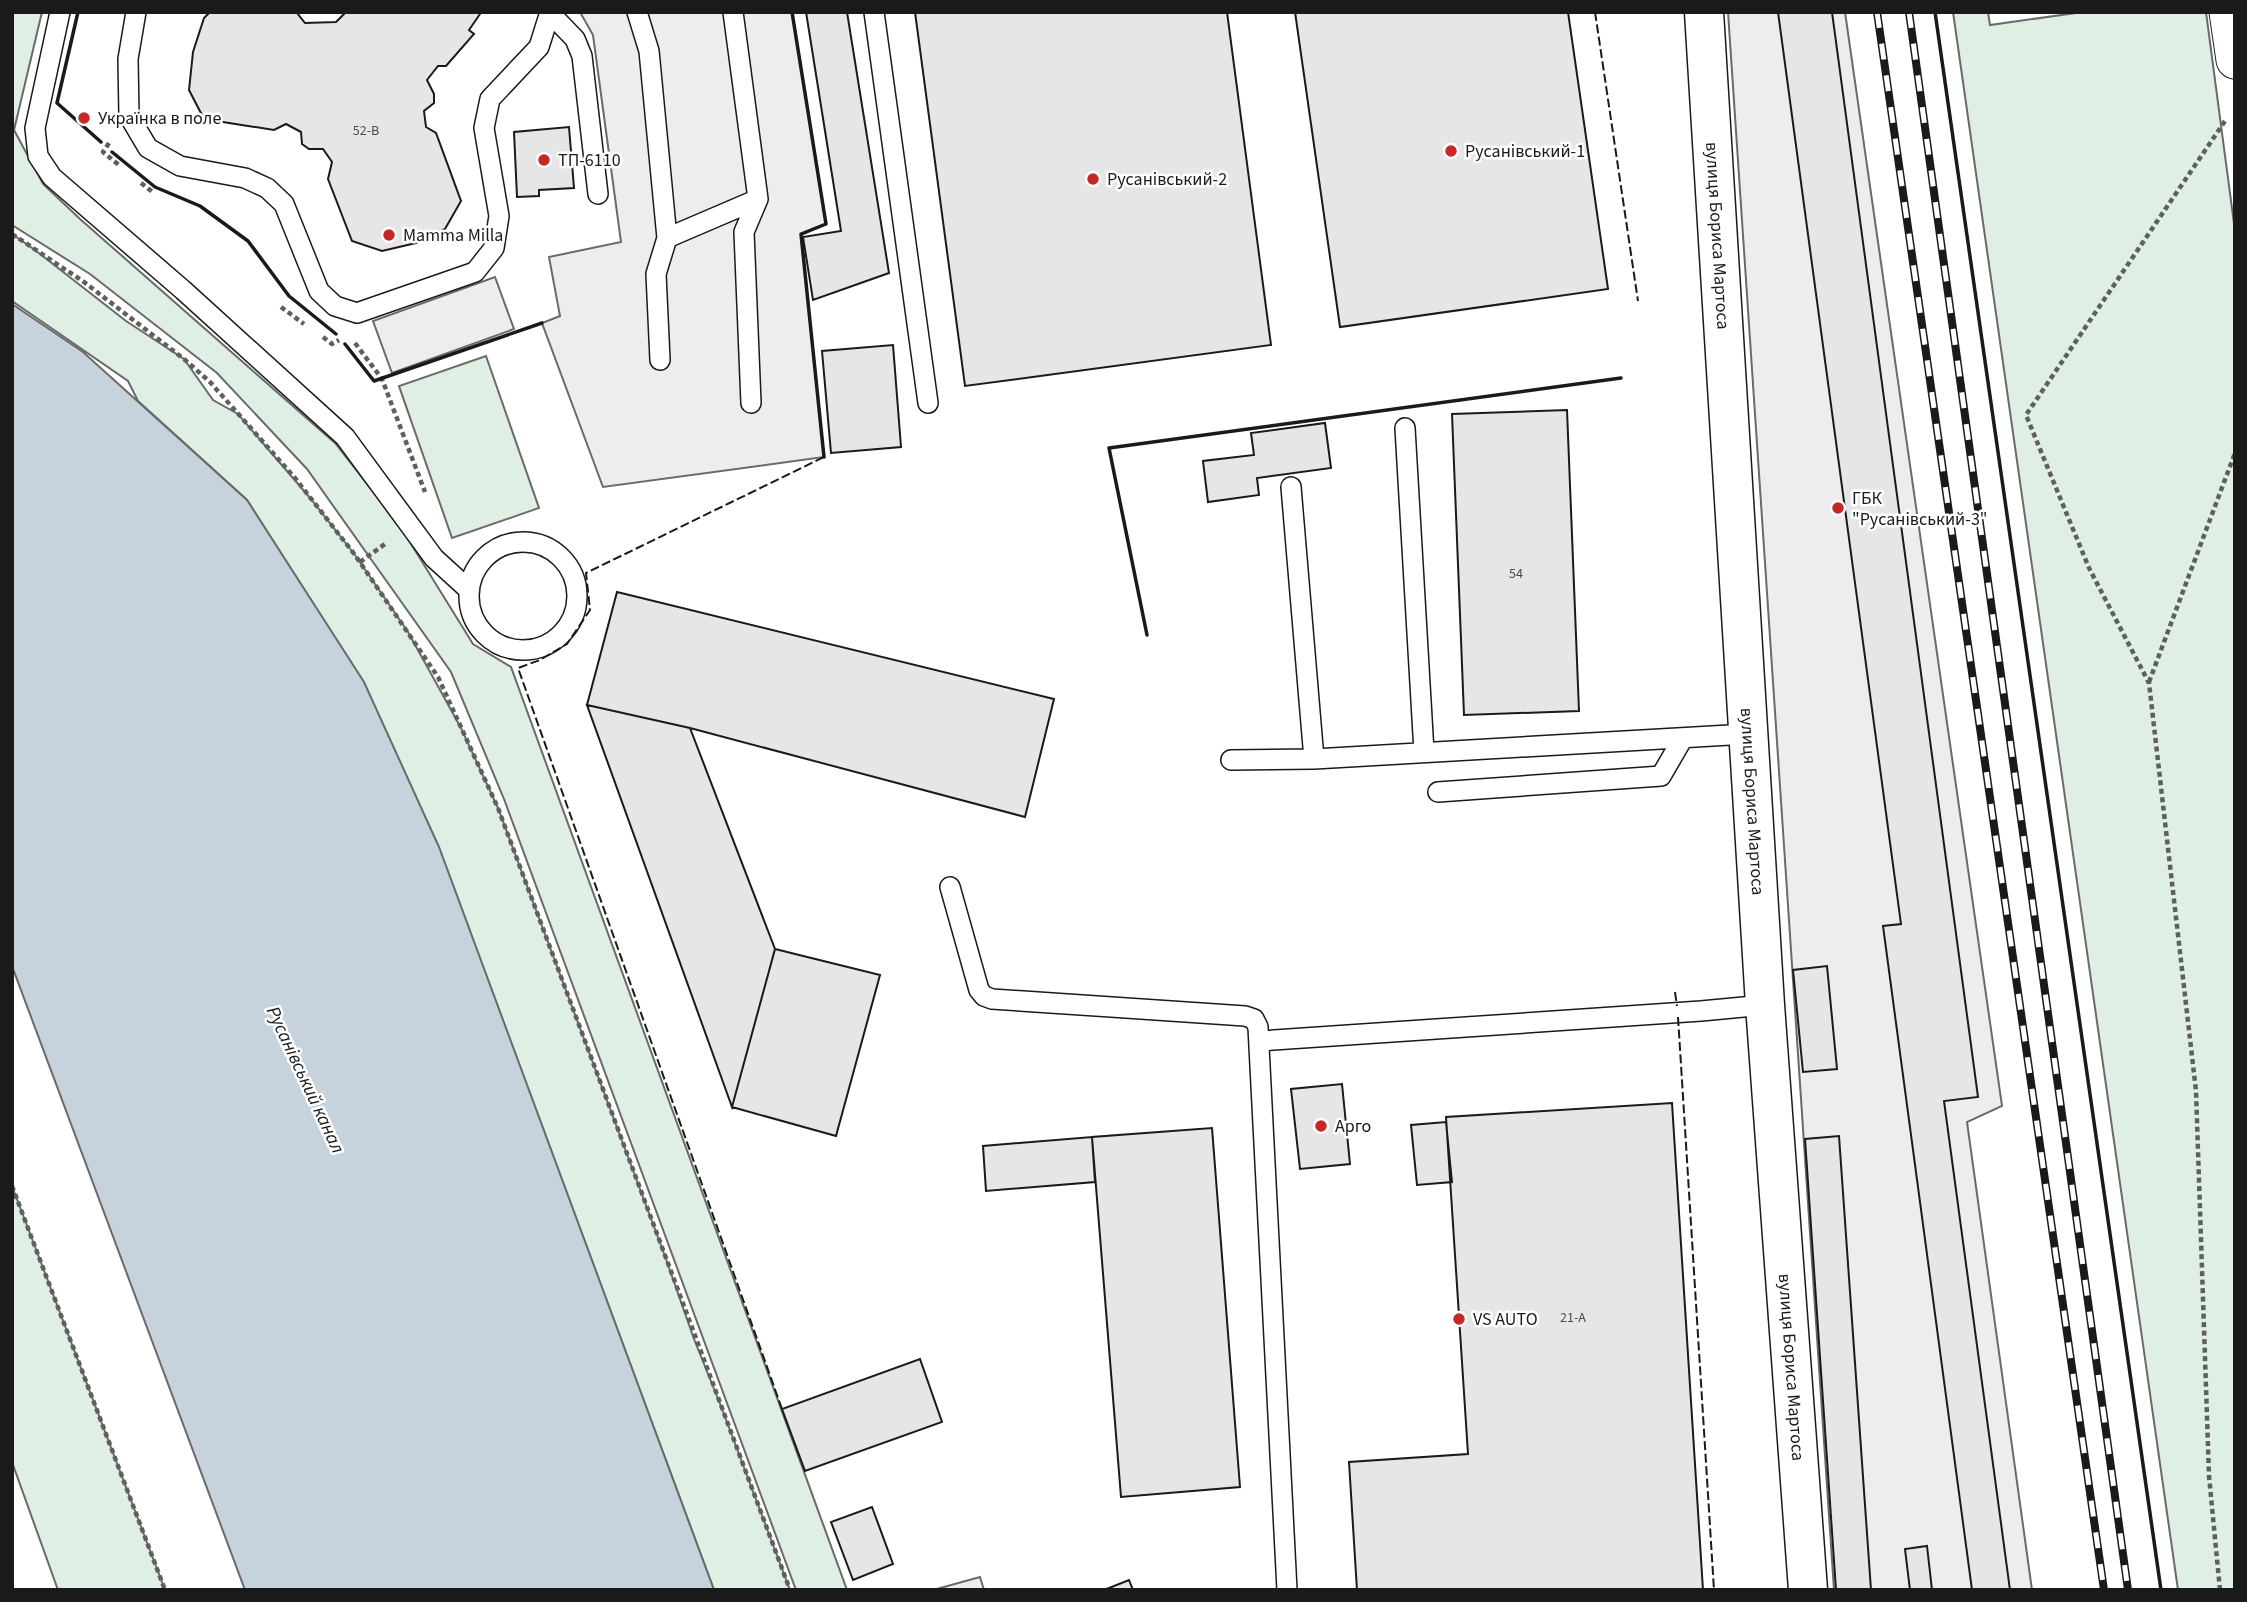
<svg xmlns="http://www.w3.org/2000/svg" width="2247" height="1602" viewBox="0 0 2247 1602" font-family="'Source Sans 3',sans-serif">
  <rect width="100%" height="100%" fill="#fff"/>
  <path fill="#e0efe3" stroke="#6a6a6a" stroke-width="2" d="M 12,12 L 42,12 L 14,130 L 43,184 L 80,219 L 335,443 L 400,526 L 473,644 L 511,667 L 847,1590 L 796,1590 L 504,799 L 451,672 L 307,469 L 217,373 L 90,274 L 12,225 Z
    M 1953,12 L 1988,12 L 1990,25 L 2083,12 L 2206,12 L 2235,231 L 2235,1590 L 2178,1590 Z
    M 12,234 L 35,250 L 126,321 L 184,359 L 213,400 L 238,414 L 311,499 L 355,555 L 408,632 L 461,728 L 498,808 L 665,1256 L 694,1339 L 721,1406 L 790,1590 L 714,1590 L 444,862 L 371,699 L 331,632 L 247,500 L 138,401 L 128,381 L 12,301 Z
    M 486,356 L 539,508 L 452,538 L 399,386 Z
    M 12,1186 L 165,1590 L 58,1590 L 12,1462 Z"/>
  <path fill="#ededed" stroke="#6a6a6a" stroke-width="2" d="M 580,12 L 792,12 L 826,224 L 801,235 L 824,457 L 603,487 L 542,323 L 560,316 L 549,257 L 621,242 L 593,35 Z
    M 1728,12 L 1845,12 L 2002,1106 L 1967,1122 L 2032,1590 L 1834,1590 Z
    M 495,277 L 514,329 L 392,373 L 373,321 Z
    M 980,1577 L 984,1590 L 933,1590 Z"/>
  <path fill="#c6d2dc" stroke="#6a6a6a" stroke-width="2" d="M 12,304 L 83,352 L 247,500 L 364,682 L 439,847 L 714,1590 L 245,1590 L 12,966 Z"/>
  <path fill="#e6e6e6" stroke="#1a1a1a" stroke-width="2" d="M 210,12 L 291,12 L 297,13 L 305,23 L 336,22 L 346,12 L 479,12 L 480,14 L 469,30 L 474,34 L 446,66 L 438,66 L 427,80 L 434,94 L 434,103 L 424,111 L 426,127 L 436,133 L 461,201 L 445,229 L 416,243 L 382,251 L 352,241 L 328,179 L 332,162 L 323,149 L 309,149 L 302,144 L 301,132 L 286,124 L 274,130 L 204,119 L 189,90 L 193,52 L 204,18 Z
    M 806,12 L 847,12 L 889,273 L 813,300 L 803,237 L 841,231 Z
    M 915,12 L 1227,12 L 1271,345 L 965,386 Z
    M 1295,12 L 1568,12 L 1608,289 L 1340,327 Z
    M 1778,12 L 1832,12 L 1978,1097 L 1944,1101 L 2010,1590 L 1972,1590 L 1883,926 L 1901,924 Z
    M 569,127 L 574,188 L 539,190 L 539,196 L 517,197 L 514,132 Z
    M 893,345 L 901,447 L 831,453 L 822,351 Z
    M 1567,410 L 1579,711 L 1464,715 L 1452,414 Z
    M 1325,423 L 1331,468 L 1257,478 L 1259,495 L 1208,502 L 1203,461 L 1254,455 L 1251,433 Z
    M 617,592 L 1054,699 L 1025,817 L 690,728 L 587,705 Z
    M 587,705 L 690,728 L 775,949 L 732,1107 Z
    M 775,949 L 880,975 L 836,1136 L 732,1107 Z
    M 1827,966 L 1837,1069 L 1803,1072 L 1793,970 Z
    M 1342,1084 L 1350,1164 L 1300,1169 L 1291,1089 Z
    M 1672,1103 L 1703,1590 L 1357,1590 L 1349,1462 L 1468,1454 L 1446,1117 Z
    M 1446,1122 L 1452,1182 L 1417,1185 L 1411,1125 Z
    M 1212,1128 L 1240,1487 L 1121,1497 L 1092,1137 Z
    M 1839,1136 L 1871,1590 L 1836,1590 L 1805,1139 Z
    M 1092,1137 L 1095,1182 L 986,1191 L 983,1146 Z
    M 920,1359 L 942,1422 L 805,1471 L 782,1409 Z
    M 872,1507 L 893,1564 L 853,1580 L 831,1522 Z
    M 1927,1546 L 1932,1590 L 1910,1590 L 1905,1549 Z
    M 1129,1580 L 1133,1590 L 1104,1590 Z"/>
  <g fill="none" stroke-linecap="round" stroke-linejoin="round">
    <defs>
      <path id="lane" d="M 60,12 L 35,128 L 38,156 L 52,177 L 183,290 L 345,437 L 434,558 L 468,589
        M 136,12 L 128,59 L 129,116 L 148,148 L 180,166 L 245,178 L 267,188 L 284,204 L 319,291 L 335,306 L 357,313 L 475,272 L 494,248 L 499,216 L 484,128 L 490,99 L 539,47 L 550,12
        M 637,12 L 649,51 L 667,238 L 656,274 L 660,360
        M 733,12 L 758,199 L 744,232 L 751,403
        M 874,12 L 928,403
        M 550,13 L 575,39 L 582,56 L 598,194
        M 667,238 L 758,199
        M 1405,428 L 1424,752
        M 1291,487 L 1314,759
        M469 596a54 54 0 1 1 108 0a54 54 0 1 1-108 0Z
        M 1231,760 L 1314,759 L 1747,734
        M 1438,792 L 1661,776 L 1683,738
        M 950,887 L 979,990 L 984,996 L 992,999 L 1245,1016 L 1254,1019 L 1258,1027 L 1287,1590
        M 1260,1041 L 1701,1011 L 1765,1005"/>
      <path id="street" d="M 2228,12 L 2235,60"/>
      <g id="secondary">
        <path id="s1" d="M 1704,12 L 1765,1005 L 1808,1590"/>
      </g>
    </defs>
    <use href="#lane" stroke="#1a1a1a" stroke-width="22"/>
    <use href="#street" stroke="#1a1a1a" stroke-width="39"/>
    <use href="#secondary" stroke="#1a1a1a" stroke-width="41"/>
    <path stroke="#5f5f5f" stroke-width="4.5" stroke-dasharray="5 3.5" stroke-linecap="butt" d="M 109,143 L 103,152 L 120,166
      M 141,183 L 154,193
      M 12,234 L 84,282 L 184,359 L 210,382 L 295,478 L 355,555 L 438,677 L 498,808 L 790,1590
      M 281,307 L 304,324
      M 323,337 L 332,344 L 339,340
      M 355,343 L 382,379 L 425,492
      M 360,562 L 385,544
      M 2149,682 L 2235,453
      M 12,1186 L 165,1590
      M 2220,1590 L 2209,1476 L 2196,1091 L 2149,683 L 2089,568 L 2026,415 L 2225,121"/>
    <use href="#lane" stroke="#fff" stroke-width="19"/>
    <use href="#street" stroke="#fff" stroke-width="37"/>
    <use href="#secondary" stroke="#fff" stroke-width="38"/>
    <defs>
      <path id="rail" d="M 1877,12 L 2104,1590
        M 1909,12 L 2128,1590"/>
    </defs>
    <use href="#rail" stroke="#1a1a1a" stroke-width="8"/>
    <use href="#rail" stroke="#fff" stroke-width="5" stroke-dasharray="16" stroke-linecap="butt"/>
    <path stroke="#1a1a1a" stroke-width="2" stroke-dasharray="9 3.5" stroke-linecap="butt" d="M 1595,12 L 1638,301
      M 1675,992 L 1677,1006
      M 1678,1017 L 1714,1590
      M 782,1409 L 518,668 L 540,660 L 567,644 L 590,610 L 586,573 L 824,457"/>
    <path stroke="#1a1a1a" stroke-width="3.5" d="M 78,12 L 57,103 L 101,142
      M 792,12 L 826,224 L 801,234 L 824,457
      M 1935,12 L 2161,1590
      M 112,152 L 155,187 L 200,206 L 248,241 L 289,296 L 336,334
      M 345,344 L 374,381 L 542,323
      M 1147,635 L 1109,448 L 1621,378"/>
  </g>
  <g fill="#c62828" stroke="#fff" stroke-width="2.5">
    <circle cx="84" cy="118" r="7"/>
    <circle cx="1451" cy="151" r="7"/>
    <circle cx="544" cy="160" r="7"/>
    <circle cx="1093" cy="179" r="7"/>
    <circle cx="389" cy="235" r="7"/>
    <circle cx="1838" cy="508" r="7"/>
    <circle cx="1321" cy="1126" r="7"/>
    <circle cx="1459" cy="1319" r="7"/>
  </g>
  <g text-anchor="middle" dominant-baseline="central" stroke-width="5" stroke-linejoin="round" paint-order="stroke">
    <g font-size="14" fill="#4d4d4d">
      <text x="366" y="131">52-В</text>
      <text x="1516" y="574">54</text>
      <text x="1573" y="1318">21-А</text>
    </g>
    <g font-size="18" fill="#1a1a1a" stroke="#fff" text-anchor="start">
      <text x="98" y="118">Українка в поле</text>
      <text x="1465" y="151">Русанівський-1</text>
      <text x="558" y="160">ТП-6110</text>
      <text x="1107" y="179">Русанівський-2</text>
      <text x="403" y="235">Mamma Milla</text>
      <text x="1852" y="498">ГБК<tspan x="1852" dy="21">"Русанівський-3"</tspan></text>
      <text x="1335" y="1126">Арго</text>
      <text x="1473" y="1319">VS AUTO</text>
    </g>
    <g font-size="18" fill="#1a1a1a" stroke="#fff">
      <text stroke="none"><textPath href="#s1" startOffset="224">вулиця Бориса Мартоса</textPath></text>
      <text stroke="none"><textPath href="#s1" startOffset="791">вулиця Бориса Мартоса</textPath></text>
      <text stroke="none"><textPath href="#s1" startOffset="1358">вулиця Бориса Мартоса</textPath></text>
    </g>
    <g font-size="19" font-style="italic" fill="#1a1a1a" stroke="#fff">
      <text transform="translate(305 1080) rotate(65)">Русанівський канал</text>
    </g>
  </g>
  <rect width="2247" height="1602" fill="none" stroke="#1a1a1a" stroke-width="28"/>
</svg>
